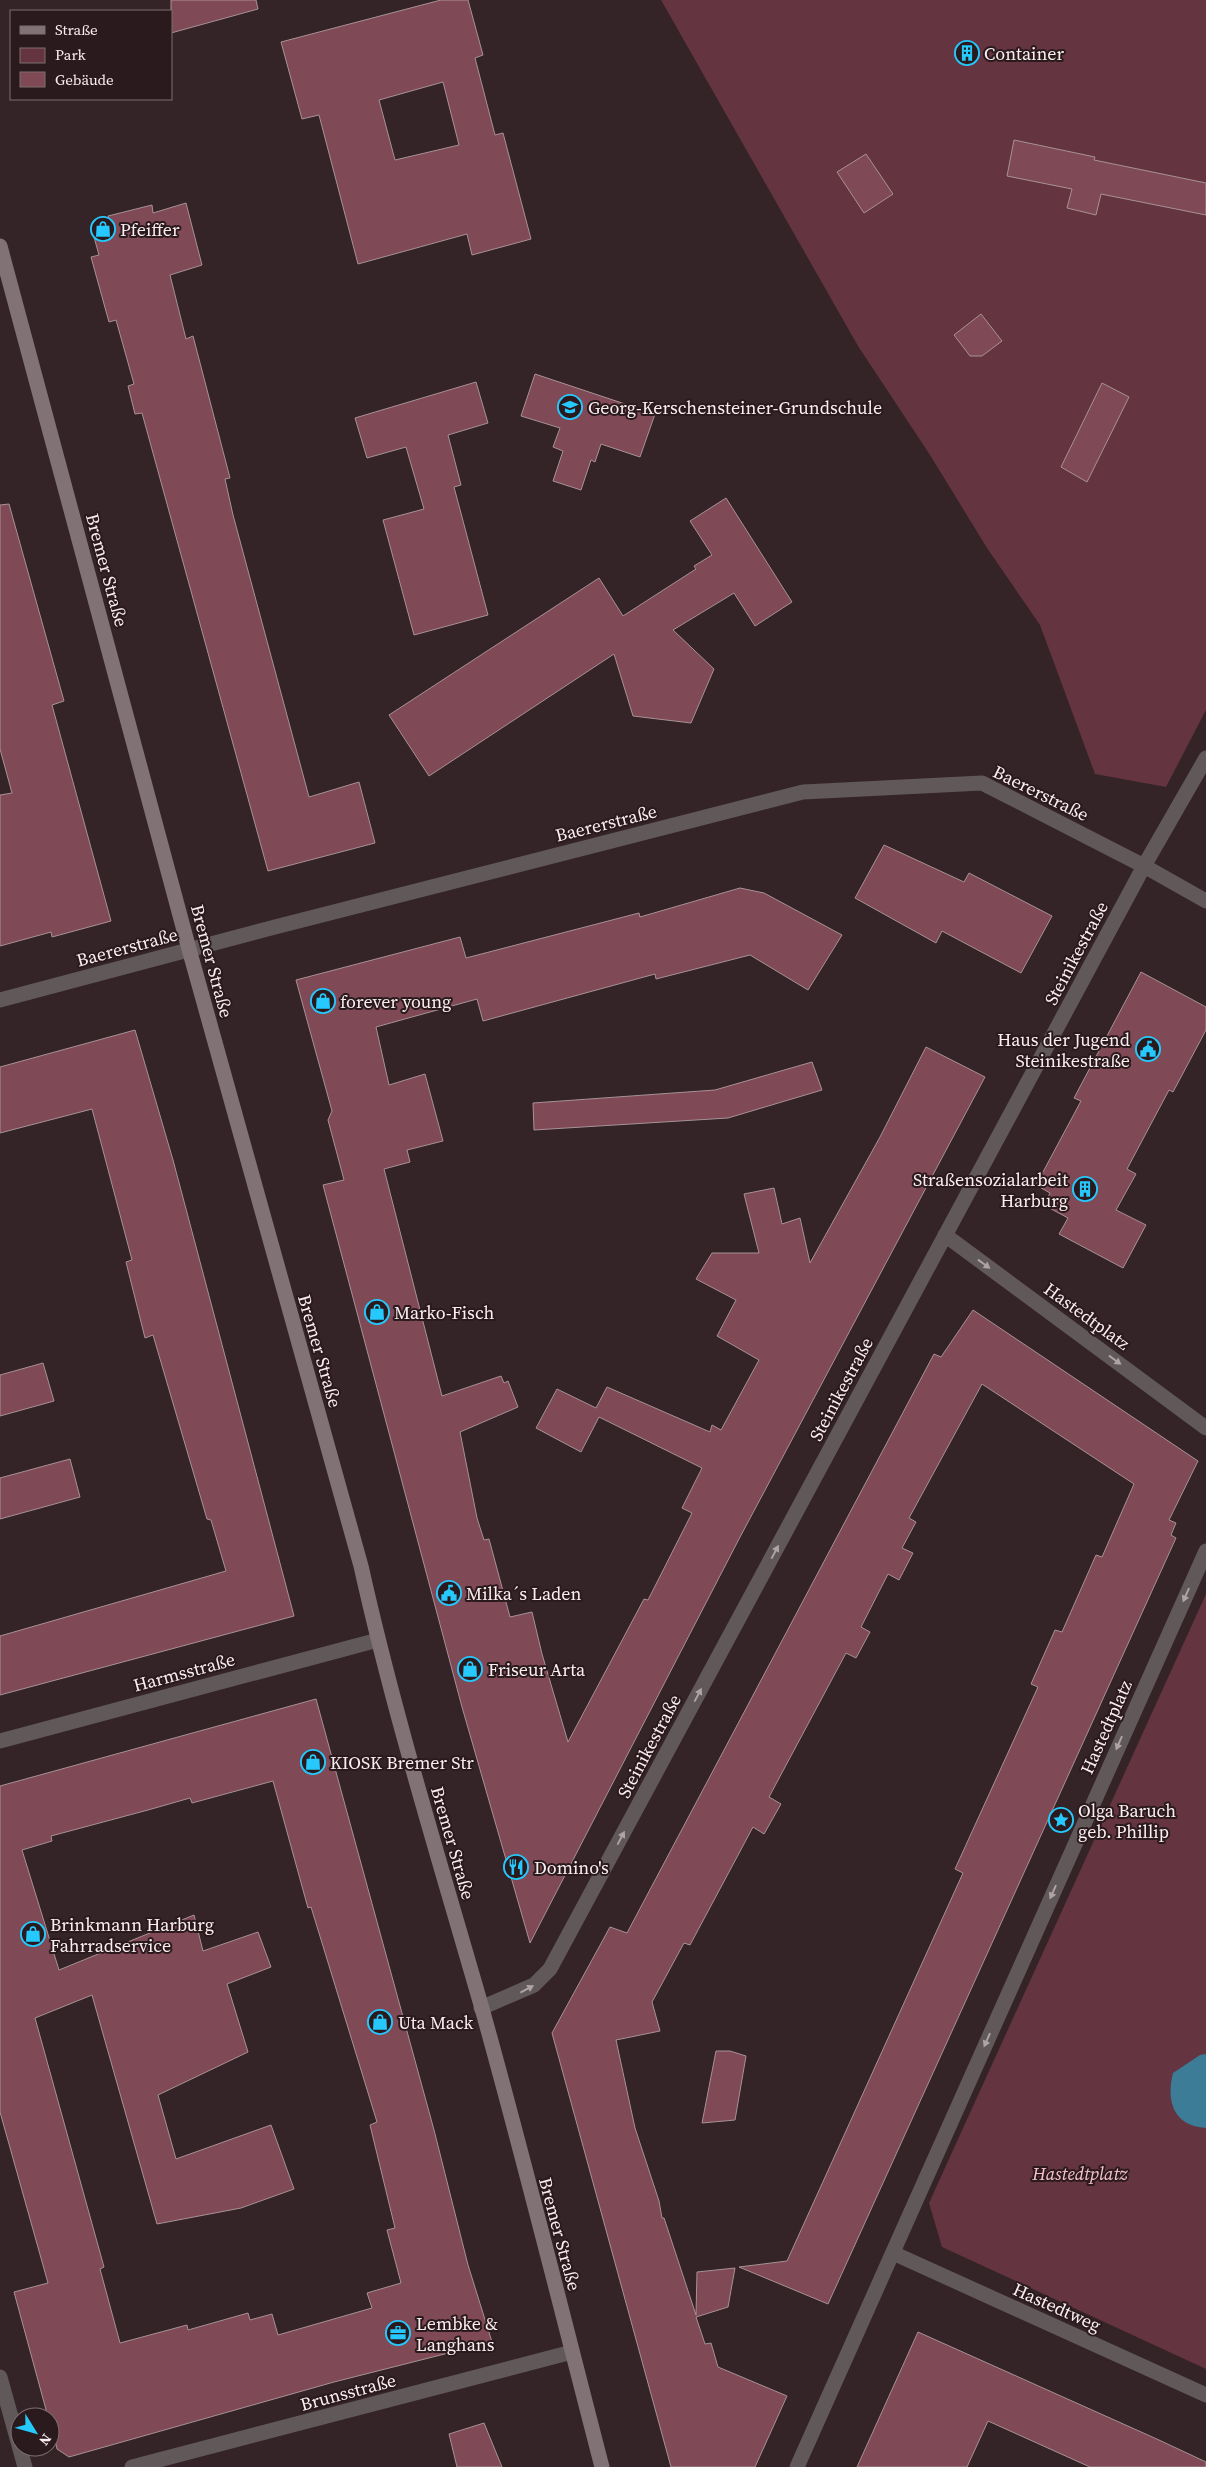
<svg xmlns="http://www.w3.org/2000/svg" width="1206" height="2467" viewBox="0 0 1206 2467" font-family="'Source Serif 4',serif">
  <rect width="100%" height="100%" fill="#342327"/>
  <path fill="#643440" d="M 661,0 L 1206,0 L 1206,710 L 1166,787 L 1095,774 L 1040,625 L 987,548 L 930,455 L 858,346 Z
    M 1206,1594 L 1206,2369 L 942,2247 L 929,2203 Z"/>
  <path fill="#3c7c96" d="M 1206,2054 L 1206,2128 C 1173,2126 1166,2101 1173,2073 L 1200,2055 Z"/>
  <path fill="#804956" stroke="#a79296" fill-rule="evenodd" d="M 171,0 L 256,0 L 258,9 L 171,33 Z
    M 441,0 L 468,0 L 483,55 L 475,58 L 495,135 L 503,133 L 531,239 L 472,255 L 467,234 L 358,264 L 319,115 L 302,119 L 281,42 ZM 443,82 L 459,145 L 395,160 L 379,100 Z
    M 1014,140 L 1095,157 L 1094,160 L 1206,183 L 1206,215 L 1101,194 L 1096,215 L 1067,208 L 1072,189 L 1007,176 Z
    M 866,154 L 893,194 L 864,213 L 837,172 Z
    M 186,203 L 202,265 L 170,275 L 186,339 L 193,336 L 230,478 L 225,479 L 233,515 L 309,797 L 359,782 L 375,843 L 268,871 L 142,413 L 135,414 L 128,386 L 134,384 L 116,320 L 109,322 L 91,257 L 99,255 L 92,230 L 110,225 L 108,216 L 152,205 L 153,213 Z
    M 981,314 L 1002,341 L 982,356 L 970,356 L 954,335 Z
    M 535,374 L 655,414 L 640,457 L 601,444 L 595,462 L 591,460 L 581,490 L 553,481 L 563,451 L 553,447 L 560,428 L 521,416 Z
    M 476,382 L 488,423 L 448,435 L 461,485 L 454,487 L 488,615 L 414,635 L 383,520 L 424,509 L 406,447 L 367,458 L 355,418 Z
    M 1102,383 L 1129,397 L 1087,482 L 1061,467 Z
    M 726,498 L 792,602 L 755,626 L 734,593 L 673,630 L 714,669 L 691,723 L 633,716 L 614,654 L 429,776 L 389,715 L 599,578 L 623,616 L 696,569 L 694,566 L 712,555 L 690,521 Z
    M 9,504 L 64,701 L 52,705 L 111,921 L 52,937 L 51,932 L 0,946 L 0,795 L 12,793 L 0,749 L 0,505 Z
    M 884,845 L 964,882 L 969,873 L 1052,916 L 1021,973 L 942,931 L 936,943 L 855,898 Z
    M 740,888 L 764,893 L 842,935 L 808,990 L 750,955 L 656,979 L 655,974 L 483,1021 L 477,999 L 376,1027 L 389,1085 L 425,1074 L 443,1141 L 407,1150 L 410,1162 L 384,1169 L 442,1396 L 501,1376 L 504,1383 L 508,1381 L 518,1407 L 460,1432 L 477,1518 L 484,1540 L 489,1539 L 510,1617 L 532,1612 L 542,1654 L 568,1742 L 644,1599 L 648,1600 L 692,1513 L 682,1508 L 702,1468 L 599,1417 L 581,1452 L 536,1428 L 557,1389 L 596,1408 L 607,1387 L 710,1432 L 712,1425 L 721,1430 L 759,1360 L 717,1336 L 736,1300 L 696,1279 L 712,1253 L 759,1253 L 744,1194 L 774,1188 L 782,1224 L 800,1218 L 810,1263 L 880,1137 L 926,1047 L 985,1077 L 739,1539 L 530,1943 L 462,1707 L 323,1185 L 344,1180 L 328,1120 L 332,1111 L 296,980 L 460,937 L 466,958 L 639,913 L 640,917 Z
    M 1141,972 L 1206,1007 L 1206,1030 L 1173,1092 L 1169,1090 L 1127,1169 L 1136,1174 L 1116,1210 L 1146,1225 L 1123,1268 L 1059,1234 L 1068,1218 L 1044,1205 L 1050,1193 L 1036,1185 L 1081,1101 L 1074,1098 Z
    M 135,1030 L 173,1160 L 294,1616 L 0,1695 L 0,1636 L 226,1571 L 211,1520 L 207,1519 L 153,1335 L 145,1338 L 126,1262 L 132,1260 L 92,1109 L 0,1133 L 0,1067 Z
    M 812,1062 L 822,1090 L 728,1118 L 534,1130 L 533,1103 L 715,1090 Z
    M 973,1310 L 1198,1461 L 1169,1520 L 1176,1523 L 1171,1535 L 1176,1538 L 828,2304 L 739,2267 L 787,2261 L 963,1873 L 955,1869 L 1038,1687 L 1031,1684 L 1055,1630 L 1062,1632 L 1096,1555 L 1102,1557 L 1134,1484 L 982,1384 L 909,1518 L 916,1522 L 902,1548 L 913,1553 L 899,1580 L 888,1574 L 861,1627 L 870,1632 L 856,1658 L 846,1653 L 769,1797 L 781,1804 L 764,1834 L 753,1827 L 690,1945 L 684,1943 L 652,2002 L 660,2031 L 616,2040 L 635,2128 L 659,2201 L 662,2218 L 664,2218 L 696,2315 L 697,2272 L 735,2268 L 728,2307 L 696,2317 L 705,2344 L 711,2343 L 718,2367 L 787,2396 L 755,2467 L 671,2467 L 552,2033 L 610,1927 L 627,1933 L 934,1354 L 941,1357 Z
    M 43,1363 L 54,1401 L 0,1416 L 0,1375 Z
    M 70,1459 L 80,1497 L 0,1519 L 0,1478 Z
    M 316,1699 L 434,2130 L 468,2265 L 492,2342 L 334,2382 L 69,2457 L 57,2449 L 50,2417 L 48,2417 L 14,2292 L 48,2283 L 0,2112 L 0,1786 ZM 273,1781 L 308,1908 L 311,1907 L 377,2122 L 370,2125 L 395,2228 L 387,2230 L 401,2283 L 367,2293 L 372,2308 L 278,2335 L 272,2314 L 250,2320 L 248,2313 L 188,2330 L 187,2325 L 120,2343 L 100,2269 L 104,2267 L 35,2018 L 92,1995 L 157,2224 L 241,2208 L 294,2189 L 271,2125 L 176,2159 L 158,2095 L 248,2052 L 227,1984 L 271,1967 L 258,1932 L 203,1951 L 194,1915 L 59,1970 L 22,1850 L 52,1841 L 51,1836 L 148,1810 L 190,1798 L 192,1803 Z
    M 716,2051 L 730,2051 L 746,2056 L 735,2120 L 702,2123 Z
    M 918,2332 L 1159,2440 L 1206,2462 L 1206,2467 L 1090,2467 L 988,2421 L 967,2467 L 857,2467 Z
    M 484,2423 L 502,2467 L 457,2467 L 449,2434 Z"/>
  <g fill="none" stroke-linecap="round" stroke-linejoin="round">
    <path stroke="#61585a" stroke-width="15" d="M 0,1000 L 275,927 L 803,792 L 982,783 L 1144,866 L 1206,901
      M 945,1235 L 1206,1428
      M 0,1741 L 378,1640
      M 481,2008 L 534,1985 L 550,1969 L 1038,1063 L 1144,866 L 1206,758
      M 893,2253 L 1206,2395
      M 0,2377 L 25,2467
      M 132,2467 L 572,2352
      M 797,2467 L 1206,1551"/>
    <path stroke="#817375" stroke-width="15" d="M 0,246 L 189,949 L 361,1566 C 394,1714 439,1859 481,2005 C 524,2158 562,2313 602,2467"/>
  </g>
  <defs><path id="oneway-solid" d="M-6-.8H1V-3.2L6.5 0L1 3.2V.8H-6Z" transform="scale(1.25)"/></defs>
  <g fill="#aea3a5">
    <use href="#oneway-solid" transform="translate(984 1264) rotate(36)"/>
    <use href="#oneway-solid" transform="translate(1115 1360) rotate(36)"/>
    <use href="#oneway-solid" transform="translate(775 1552) rotate(-62)"/>
    <use href="#oneway-solid" transform="translate(1186 1595) rotate(114)"/>
    <use href="#oneway-solid" transform="translate(698 1695) rotate(-62)"/>
    <use href="#oneway-solid" transform="translate(1119 1743) rotate(114)"/>
    <use href="#oneway-solid" transform="translate(621 1838) rotate(-62)"/>
    <use href="#oneway-solid" transform="translate(1053 1892) rotate(114)"/>
    <use href="#oneway-solid" transform="translate(527 1989) rotate(-28)"/>
    <use href="#oneway-solid" transform="translate(987 2040) rotate(114)"/>
  </g>
  <defs>
    <symbol id="building-ring" viewBox="-11 -11 22 22"><circle r="9.5" fill="#2a1a1d" stroke="#25c9fe" stroke-width="1.5"/><path d="M-4-6H4V6H1V3H-1V6H-4ZM-2.5-4.3h1.7v1.8h-1.7ZM.8-4.3h1.7v1.8H.8ZM-2.5-1h1.7V.8h-1.7ZM.8-1h1.7V.8H.8Z" fill="#25c9fe"/></symbol>
    <symbol id="shop-ring" viewBox="-11 -11 22 22"><circle r="9.5" fill="#2a1a1d" stroke="#25c9fe" stroke-width="1.5"/><path d="M-5-2.5h2.3a2.7 3.5 0 0 1 5.4 0H5L5.5 6h-11ZM-1.5-2.5h3a1.5 2.3 0 0 0-3 0Z" fill="#25c9fe"/></symbol>
    <symbol id="school-ring" viewBox="-11 -11 22 22"><circle r="9.5" fill="#2a1a1d" stroke="#25c9fe" stroke-width="1.5"/><path d="M0-5L7-2L0 1L-7-2ZM-4 1L0 2.5L4 1V4Q0 6-4 4Z" fill="#25c9fe"/></symbol>
    <symbol id="civic-ring" viewBox="-11 -11 22 22"><circle r="9.5" fill="#2a1a1d" stroke="#25c9fe" stroke-width="1.5"/><path d="M-.6-6.5H3V-4.5H.6V-3L4-1V1h2V6H-6V1h2V-1L-.6-3ZM-1.2 2.5V6h2.4V2.5Z" fill="#25c9fe"/></symbol>
    <symbol id="sight-ring" viewBox="-11 -11 22 22"><circle r="9.5" fill="#2a1a1d" stroke="#25c9fe" stroke-width="1.5"/><path d="M0-6L1.8-2.2L6-1.7L2.9 1.2L3.7 5.4L0 3.3L-3.7 5.4L-2.9 1.2L-6-1.7L-1.8-2.2Z" fill="#25c9fe"/></symbol>
    <symbol id="restaurant-ring" viewBox="-11 -11 22 22"><circle r="9.5" fill="#2a1a1d" stroke="#25c9fe" stroke-width="1.5"/><path d="M-5-6h1v4h1v-4h1v4h1v-4h1v5L-1.5 .5V6h-2V.5L-5-1ZM5-6V6H3V1.5H1.5Q1.5-4 5-6Z" fill="#25c9fe"/></symbol>
    <symbol id="office-ring" viewBox="-11 -11 22 22"><circle r="9.5" fill="#2a1a1d" stroke="#25c9fe" stroke-width="1.5"/><path d="M-6-3h4V-5.5h4V-3h4V5H-6ZM-1-4.5V-3h2v-1.5ZM-6 0V1H6V0Z" fill="#25c9fe"/></symbol>
  </defs>
  <g fill-rule="evenodd">
    <use href="#building-ring" x="953" y="39" width="28" height="28"/>
    <use href="#shop-ring" x="89" y="215" width="28" height="28"/>
    <use href="#school-ring" x="556" y="393" width="28" height="28"/>
    <use href="#shop-ring" x="309" y="987" width="28" height="28"/>
    <use href="#civic-ring" x="1134" y="1035" width="28" height="28"/>
    <use href="#building-ring" x="1071" y="1175" width="28" height="28"/>
    <use href="#shop-ring" x="363" y="1298" width="28" height="28"/>
    <use href="#civic-ring" x="435" y="1579" width="28" height="28"/>
    <use href="#shop-ring" x="456" y="1655" width="28" height="28"/>
    <use href="#shop-ring" x="299" y="1748" width="28" height="28"/>
    <use href="#sight-ring" x="1047" y="1806" width="28" height="28"/>
    <use href="#restaurant-ring" x="502" y="1853" width="28" height="28"/>
    <use href="#shop-ring" x="19" y="1920" width="28" height="28"/>
    <use href="#shop-ring" x="366" y="2008" width="28" height="28"/>
    <use href="#office-ring" x="384" y="2319" width="28" height="28"/>
  </g>
  <g text-anchor="middle" dominant-baseline="central" stroke-width="4" stroke-linejoin="round" paint-order="stroke">
    <g font-size="18" fill="#faeef0" stroke="#2a1a1d" text-anchor="start">
      <text x="984" y="53">Container</text>
      <text x="120" y="229">Pfeiffer</text>
      <text x="588" y="407">Georg-Kerschensteiner-Grundschule</text>
      <text x="340" y="1001">forever young</text>
      <text x="1130" y="1039" text-anchor="end">Haus der Jugend<tspan x="1130" dy="21">Steinikestraße</tspan></text>
      <text x="1068" y="1179" text-anchor="end">Straßensozialarbeit<tspan x="1068" dy="21">Harburg</tspan></text>
      <text x="394" y="1312">Marko-Fisch</text>
      <text x="466" y="1593">Milka´s Laden</text>
      <text x="488" y="1669">Friseur Arta</text>
      <text x="330" y="1762">KIOSK Bremer Str</text>
      <text x="1078" y="1810">Olga Baruch<tspan x="1078" dy="21">geb. Phillip</tspan></text>
      <text x="534" y="1867">Domino's</text>
      <text x="50" y="1924">Brinkmann Harburg<tspan x="50" dy="21">Fahrradservice</tspan></text>
      <text x="398" y="2022">Uta Mack</text>
      <text x="416" y="2323">Lembke &amp;<tspan x="416" dy="21">Langhans</tspan></text>
    </g>
    <g font-size="18" fill="#faeef0" stroke="#2a1a1d">
      <text transform="translate(107 570) rotate(75)">Bremer Straße</text>
      <text transform="translate(1041 793) rotate(26)">Baererstraße</text>
      <text transform="translate(606 823) rotate(-14)">Baererstraße</text>
      <text transform="translate(127 947) rotate(-15)">Baererstraße</text>
      <text transform="translate(1076 953) rotate(-62)">Steinikestraße</text>
      <text transform="translate(212 961) rotate(75)">Bremer Straße</text>
      <text transform="translate(1087 1316) rotate(36)">Hastedtplatz</text>
      <text transform="translate(320 1351) rotate(74)">Bremer Straße</text>
      <text transform="translate(841 1389) rotate(-62)">Steinikestraße</text>
      <text transform="translate(184 1672) rotate(-15)">Harmsstraße</text>
      <text transform="translate(1106 1727) rotate(-66)">Hastedtplatz</text>
      <text transform="translate(649 1746) rotate(-62)">Steinikestraße</text>
      <text transform="translate(453 1843) rotate(74)">Bremer Straße</text>
      <text transform="translate(560 2234) rotate(75)">Bremer Straße</text>
      <text transform="translate(1057 2307) rotate(24)">Hastedtweg</text>
      <text transform="translate(348 2392) rotate(-15)">Brunsstraße</text>
    </g>
    <g font-size="18" font-style="italic" fill="#f8c1cd" stroke="#2a1a1d">
      <text x="1080" y="2173">Hastedtplatz</text>
    </g>
  </g>
  <rect x="10" y="10" width="162" height="90" fill="#2a1a1d" stroke="#7d6f71"/>
  <rect x="20" y="26" width="25" height="8" fill="#817375" stroke="#7d6f71"/>
  <text x="55" y="35" font-size="15" fill="#faeef0">Straße</text>
  <rect x="20" y="48" width="25" height="15" fill="#643440" stroke="#7d6f71"/>
  <text x="55" y="60" font-size="15" fill="#faeef0">Park</text>
  <rect x="20" y="72" width="25" height="15" fill="#804956" stroke="#7d6f71"/>
  <text x="55" y="85" font-size="15" fill="#faeef0">Gebäude</text>
  <g transform="translate(35 2432) rotate(127)"><circle r="24" fill="#2a1a1d" stroke="#7d6f71"/>
  <path d="M0-4L9 19L0 12L-9 19Z" fill="#25c9fe"/>
  <text y="-8" font-size="14" font-weight="bold" text-anchor="middle" fill="#faeef0">N</text>
  </g>
</svg>
